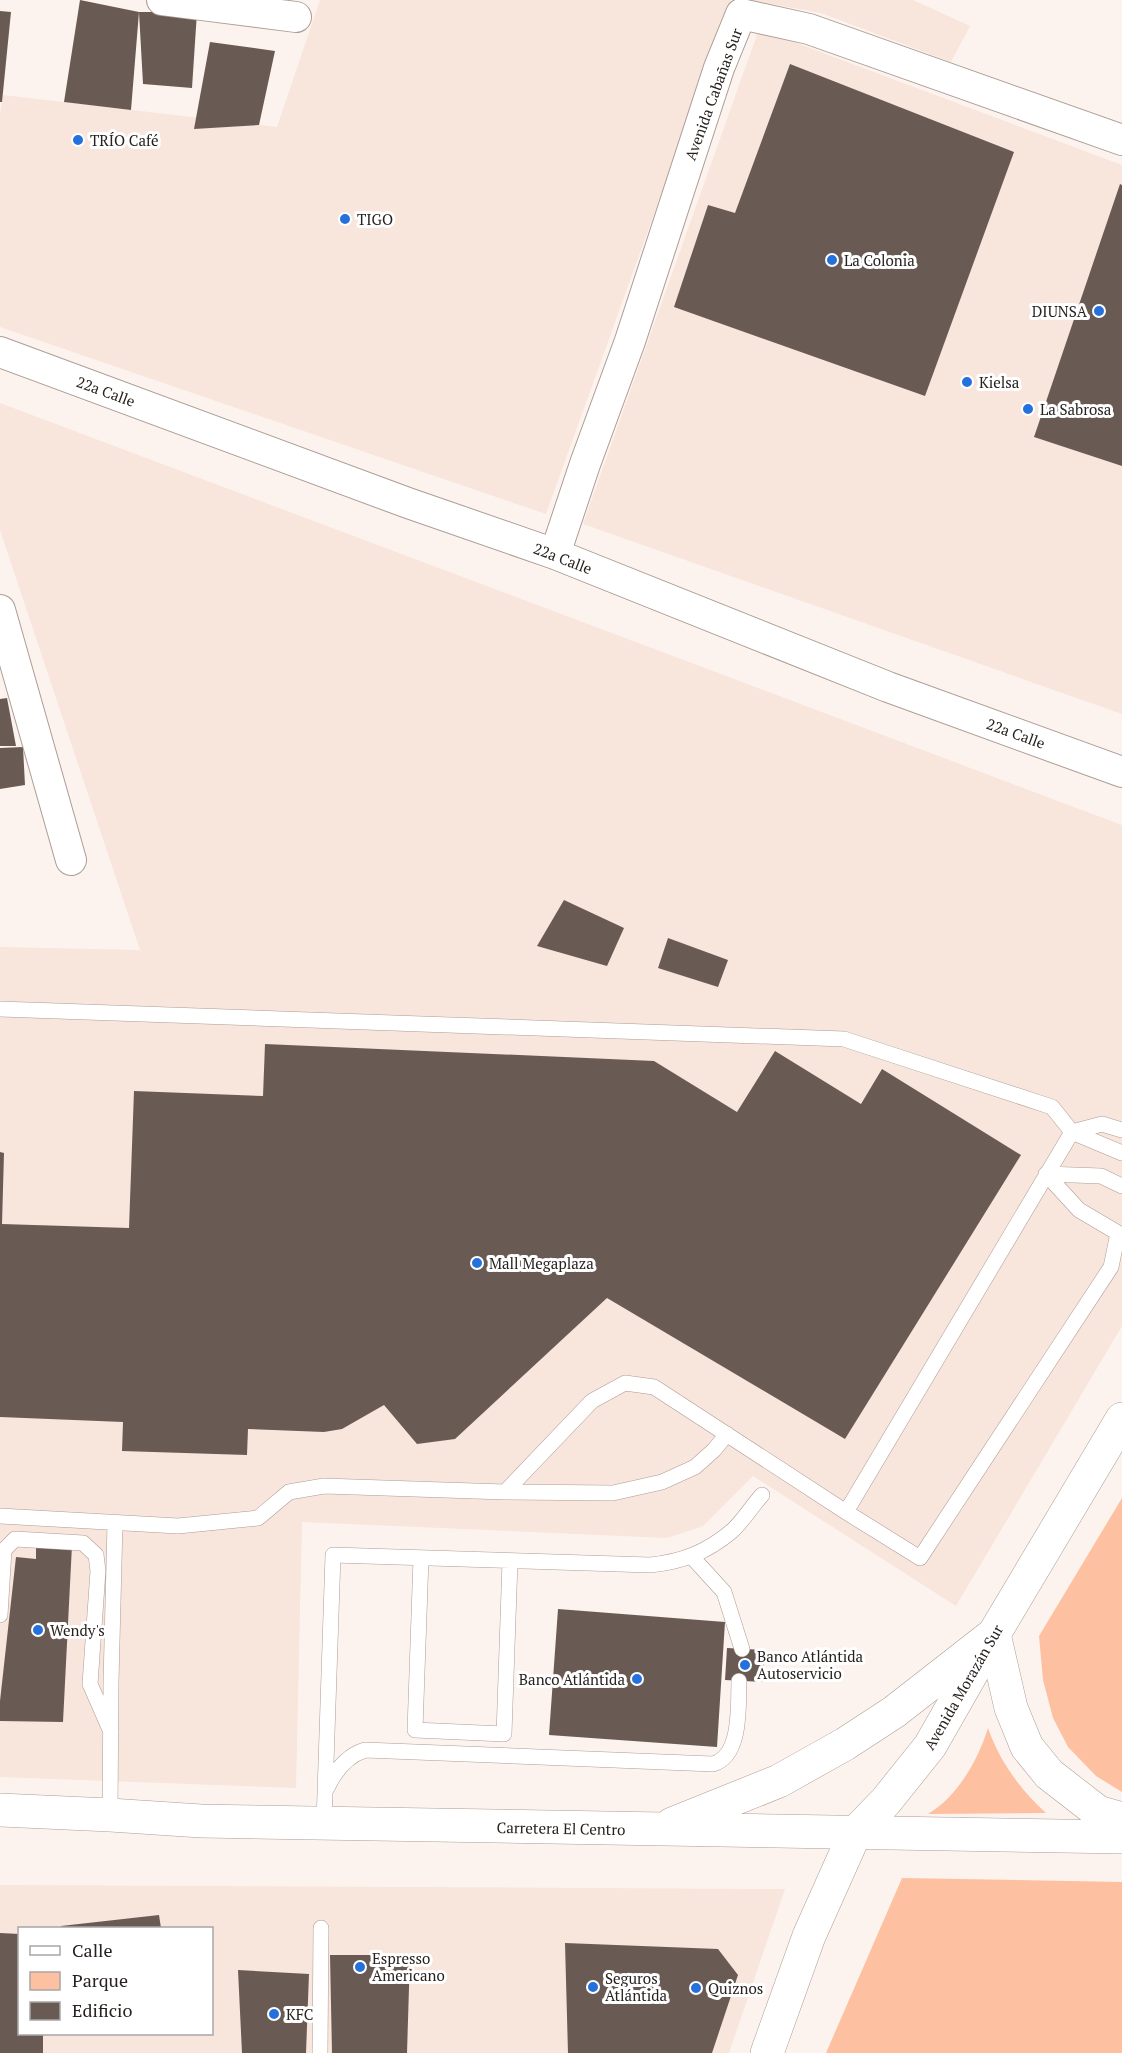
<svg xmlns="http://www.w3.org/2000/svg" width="1122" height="2053" viewBox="0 0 1122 2053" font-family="'PT Serif',serif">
  <rect width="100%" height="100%" fill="#fdf3ee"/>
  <path fill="#f8e5dc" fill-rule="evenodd" d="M 320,0 L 731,0 L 546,514 L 0,327 L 0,114 L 3,95 L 277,127 Z
    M 750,0 L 913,0 L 970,26 L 951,62 L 821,13 Z
    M 759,29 L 1122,165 L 1122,714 L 583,524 Z
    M 0,403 L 1122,825 L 1122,1326 L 956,1606 L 753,1476 L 703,1526 L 667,1538 L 302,1522 L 296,1788 L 0,1777 L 0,947 L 140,950 L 0,530 Z
    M 0,1885 L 785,1889 L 729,2053 L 0,2053 ZM 20,1928 L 212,1928 L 212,2034 L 20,2034 Z"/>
  <path fill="#fdc0a1" d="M 1122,1498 L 1122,1792 L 1096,1776 L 1068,1747 L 1053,1718 L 1043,1680 L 1039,1636 Z
    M 988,1728 C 1000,1762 1020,1789 1046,1813 L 928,1814 C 958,1796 978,1760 988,1728 Z
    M 902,1878 L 1122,1882 L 1122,2053 L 826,2053 Z"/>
  <path fill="#695b54" d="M 80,0 L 139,12 L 131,110 L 64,102 Z
    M 0,11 L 11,12 L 2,102 L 0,102 Z
    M 139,12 L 197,12 L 192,88 L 143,84 Z
    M 210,42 L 275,51 L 259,125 L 194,129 Z
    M 790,64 L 1014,152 L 925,396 L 674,307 L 708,205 L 735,213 Z
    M 1120,184 L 1122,185 L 1122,466 L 1034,437 Z
    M 7,698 L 16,746 L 0,746 L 0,699 Z
    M 23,747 L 25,785 L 0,789 L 0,748 Z
    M 564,900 L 624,928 L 607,966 L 537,946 Z
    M 668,938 L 728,960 L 718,987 L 658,968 Z
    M 265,1044 L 654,1061 L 737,1112 L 775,1051 L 861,1104 L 882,1069 L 1021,1155 L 845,1439 L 607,1298 L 455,1439 L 417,1444 L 384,1405 L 342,1429 L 324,1432 L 248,1429 L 247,1455 L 122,1451 L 123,1422 L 0,1417 L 0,1152 L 4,1153 L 2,1224 L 129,1228 L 134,1091 L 263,1096 Z
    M 36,1543 L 72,1545 L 63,1722 L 0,1721 L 0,1701 L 16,1557 L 36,1559 Z
    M 558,1609 L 725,1622 L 717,1747 L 549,1735 Z
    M 727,1648 L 765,1650 L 763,1682 L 725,1680 Z
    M 159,1915 L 161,1928 L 61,1928 L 61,1926 Z
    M 0,1933 L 20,1934 L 20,2034 L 43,2034 L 43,2053 L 0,2053 Z
    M 565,1943 L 718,1949 L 738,1975 L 712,2053 L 568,2053 Z
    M 330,1955 L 410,1955 L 407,2053 L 332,2053 Z
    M 238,1970 L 309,1974 L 306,2053 L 242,2053 Z"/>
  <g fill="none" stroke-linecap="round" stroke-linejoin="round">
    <defs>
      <path id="service" d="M 0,1009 L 844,1039 L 1052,1107 L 1072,1132 L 1122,1153
        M 505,1492 L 592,1401 L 625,1383 L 654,1387 L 846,1512 L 920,1558 L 1111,1267 L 1118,1233 L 1079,1210 L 1046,1174 L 1101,1176 L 1122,1186
        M 846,1512 L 1072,1132 L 1102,1124 L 1122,1130
        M 0,1516 L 178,1526 L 258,1518 L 289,1492 L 324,1486 L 505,1492 L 613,1493 L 662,1482 L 695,1467 L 714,1450 L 727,1434
        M 692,1557 L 724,1592 L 742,1649
        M 421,1558 L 415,1730 L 504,1734 L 510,1561
        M 0,1615 L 4,1550 L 15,1539 L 83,1543 L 96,1555 L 98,1571 L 90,1684 L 111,1732
        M 327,1788 C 335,1771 346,1756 365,1750 L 713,1764 C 742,1756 738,1705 739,1681
        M 110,1815 L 111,1682 L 115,1523
        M 324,1823 L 333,1555 L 650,1565 C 682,1562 707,1552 732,1531 C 743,1521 752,1506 762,1495
        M 320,2053 L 321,1928"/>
      <path id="minor" d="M 162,0 L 296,17
        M 0,352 L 408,503 L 555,554 L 888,687 L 1122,772
        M 555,554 L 585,464 L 630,341 L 719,68 L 741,14 L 809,29 L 1122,140
        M 0,610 L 71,860"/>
      <path id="tertiary" d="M 767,2053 L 809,1936 L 855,1833 L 886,1801 L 930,1746 L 994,1634 L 1122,1419"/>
      <path id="secondary" d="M 0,1810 L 110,1815 L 201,1821 L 1122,1837
        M 672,1824 L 779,1781 L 845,1744 L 894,1712 L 994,1634 L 1011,1708 L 1027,1747 L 1049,1774 L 1098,1812 L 1122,1819"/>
    </defs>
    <use href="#service" stroke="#ac9d95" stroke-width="16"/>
    <use href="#minor" stroke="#ac9d95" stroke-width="32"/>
    <use href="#tertiary" stroke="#ac9d95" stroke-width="34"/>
    <use href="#secondary" stroke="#ac9d95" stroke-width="34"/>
    <use href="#service" stroke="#fff" stroke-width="15"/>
    <use href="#minor" stroke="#fff" stroke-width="30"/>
    <use href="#tertiary" stroke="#fff" stroke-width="33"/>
    <use href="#secondary" stroke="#fff" stroke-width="33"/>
  </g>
  <g fill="#2571dc" stroke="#fff" stroke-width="2">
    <circle cx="78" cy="140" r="6"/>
    <circle cx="345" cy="219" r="6"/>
    <circle cx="832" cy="260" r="6"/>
    <circle cx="1099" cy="311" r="6"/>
    <circle cx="967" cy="382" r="6"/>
    <circle cx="1028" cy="409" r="6"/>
    <circle cx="477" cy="1263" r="6"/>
    <circle cx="38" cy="1630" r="6"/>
    <circle cx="745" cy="1665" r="6"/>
    <circle cx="637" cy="1679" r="6"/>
    <circle cx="360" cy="1967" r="6"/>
    <circle cx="593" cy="1987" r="6"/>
    <circle cx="696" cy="1988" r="6"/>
    <circle cx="274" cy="2014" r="6"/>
  </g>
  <g text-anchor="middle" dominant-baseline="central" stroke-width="6" stroke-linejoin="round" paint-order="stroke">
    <g font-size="15" fill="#28221f" stroke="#fff">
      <text transform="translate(713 94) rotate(-70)">Avenida Cabañas Sur</text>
      <text transform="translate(106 391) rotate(20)">22a Calle</text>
      <text transform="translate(563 558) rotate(21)">22a Calle</text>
      <text transform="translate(1016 733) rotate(20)">22a Calle</text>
      <text transform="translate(963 1687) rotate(-60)">Avenida Morazán Sur</text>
      <text transform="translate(561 1828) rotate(1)">Carretera El Centro</text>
    </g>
    <g font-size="15" fill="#28221f" stroke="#fff" text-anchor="start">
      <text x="90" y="140">TRÍO Café</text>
      <text x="357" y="219">TIGO</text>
      <text x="844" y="260">La Colonia</text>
      <text x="1087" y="311" text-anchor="end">DIUNSA</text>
      <text x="979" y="382">Kielsa</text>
      <text x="1040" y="409">La Sabrosa</text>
      <text x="489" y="1263">Mall Megaplaza</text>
      <text x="50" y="1630">Wendy's</text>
      <text x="757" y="1656">Banco Atlántida<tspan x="757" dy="17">Autoservicio</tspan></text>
      <text x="625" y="1679" text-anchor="end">Banco Atlántida</text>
      <text x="372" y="1958">Espresso<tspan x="372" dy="17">Americano</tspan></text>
      <text x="605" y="1978">Seguros<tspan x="605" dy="17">Atlántida</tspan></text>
      <text x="708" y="1988">Quiznos</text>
      <text x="286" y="2014">KFC</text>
    </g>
  </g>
  <rect x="18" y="1927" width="195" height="108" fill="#ffffff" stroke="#a9a7a5" stroke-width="1.5"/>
  <rect x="30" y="1946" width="30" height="9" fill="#ffffff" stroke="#a9a7a5" stroke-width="1.5"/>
  <text x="72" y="1957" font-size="18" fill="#28221f">Calle</text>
  <rect x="30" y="1972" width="30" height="18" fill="#fdc0a1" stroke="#a9a7a5" stroke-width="1.5"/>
  <text x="72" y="1987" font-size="18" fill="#28221f">Parque</text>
  <rect x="30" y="2002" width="30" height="18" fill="#695b54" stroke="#a9a7a5" stroke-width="1.5"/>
  <text x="72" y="2017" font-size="18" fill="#28221f">Edificio</text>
</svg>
